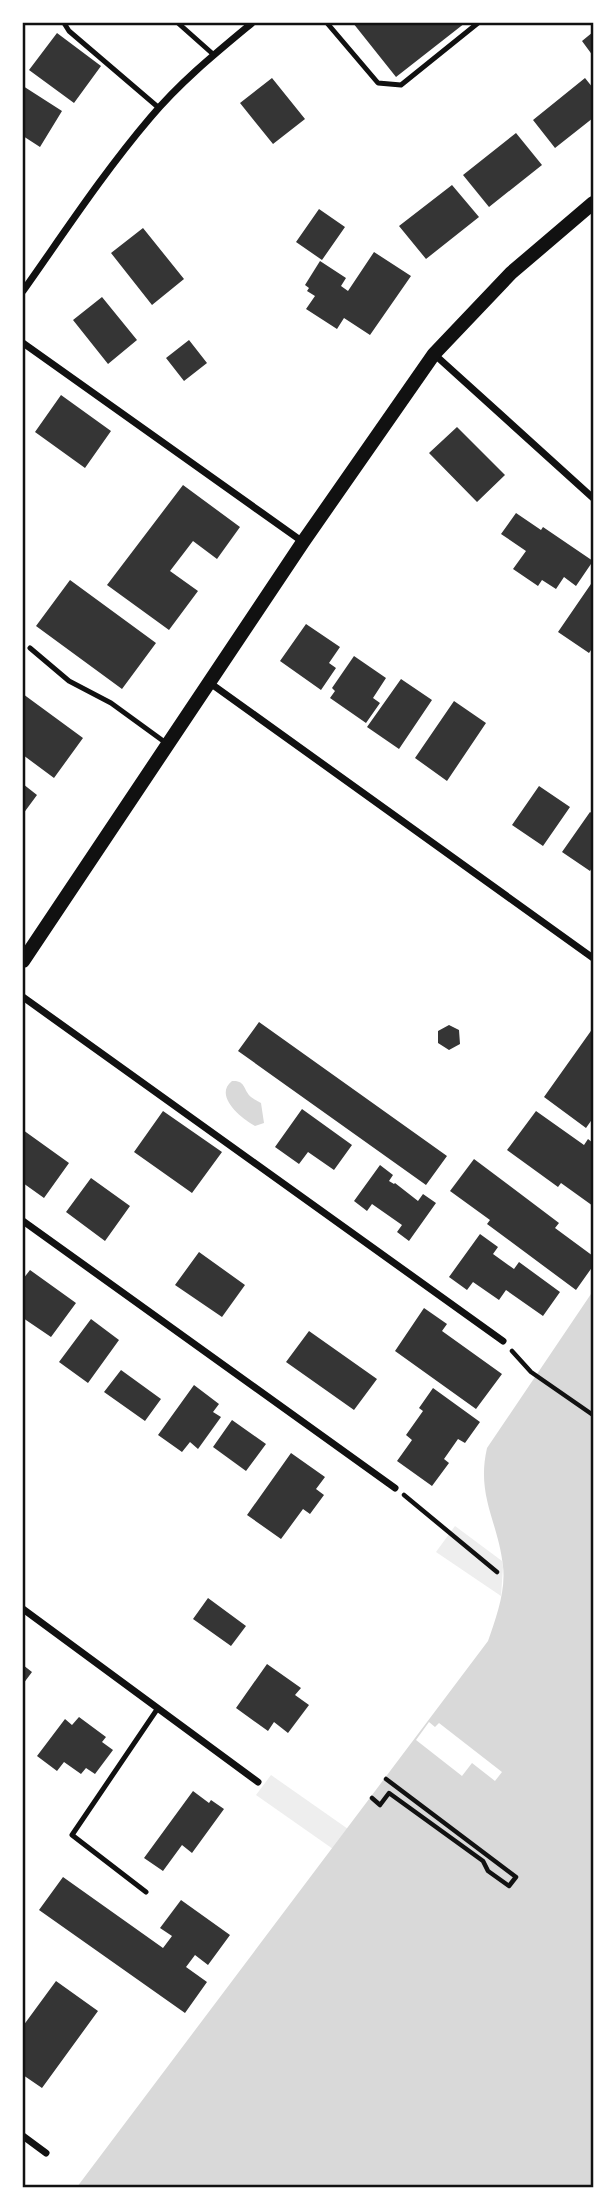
<svg xmlns="http://www.w3.org/2000/svg" width="616" height="2210" viewBox="0 0 616 2210" font-family="'PT Sans',sans-serif">
  <rect width="100%" height="100%" fill="#fff"/>
  <path fill="#eee" d="M 455,1526 L 502,1561 L 503,1567 L 501,1596 L 436,1552 Z
    M 271,1775 L 348,1829 L 333,1849 L 256,1795 Z"/>
  <path fill="#d9d9d9" d="M 232,1081 C 246,1080 243,1090 251,1097 C 252,1098 260,1103 261,1103 L 264,1123 L 255,1126 C 242,1119 213,1096 232,1081 Z
    M 593,1291 L 593,2187 L 77,2187 L 488,1641 C 496,1618 506,1591 503,1566 C 498,1521 476,1496 487,1448 Z"/>
  <path fill="#fff" d="M 429,1722 L 435,1727 L 439,1723 L 502,1772 L 495,1781 L 472,1763 L 462,1776 L 416,1740 Z"/>
  <path fill="#353535" d="M 353,23 L 465,23 L 396,77 Z
    M 593,32 L 593,56 L 582,41 Z
    M 57,33 L 101,66 L 74,103 L 29,70 Z
    M 272,78 L 305,119 L 273,144 L 240,103 Z
    M 585,78 L 593,88 L 593,118 L 555,148 L 533,120 Z
    M 23,86 L 62,111 L 40,147 L 23,136 Z
    M 516,133 L 542,165 L 489,207 L 463,175 Z
    M 452,185 L 479,217 L 426,259 L 399,226 Z
    M 319,209 L 345,227 L 322,260 L 296,242 Z
    M 143,228 L 184,279 L 152,305 L 111,253 Z
    M 374,252 L 411,276 L 370,335 L 344,318 L 337,329 L 306,309 L 315,296 L 307,291 L 309,288 L 305,285 L 320,261 L 346,278 L 341,286 L 348,291 Z
    M 102,297 L 137,340 L 108,364 L 73,320 Z
    M 189,340 L 207,363 L 184,381 L 166,358 Z
    M 61,395 L 111,431 L 85,468 L 35,432 Z
    M 457,427 L 505,475 L 477,502 L 429,453 Z
    M 183,485 L 240,527 L 217,559 L 193,541 L 170,571 L 198,591 L 169,630 L 107,585 Z
    M 516,513 L 541,530 L 543,527 L 593,561 L 576,586 L 564,577 L 556,589 L 542,580 L 538,586 L 513,569 L 526,551 L 501,534 Z
    M 70,580 L 156,643 L 122,689 L 36,626 Z
    M 593,581 L 593,647 L 589,653 L 558,632 Z
    M 306,624 L 340,647 L 329,663 L 336,668 L 321,690 L 280,661 Z
    M 354,656 L 386,678 L 373,698 L 380,703 L 366,723 L 330,698 L 335,691 L 332,688 Z
    M 401,679 L 432,700 L 399,749 L 367,727 Z
    M 23,694 L 83,738 L 54,778 L 23,755 Z
    M 454,701 L 486,723 L 447,781 L 415,758 Z
    M 23,784 L 37,795 L 23,814 Z
    M 539,786 L 570,807 L 543,846 L 512,825 Z
    M 590,812 L 593,814 L 593,866 L 590,871 L 562,852 Z
    M 259,1022 L 447,1156 L 426,1185 L 238,1051 Z
    M 449,1025 L 459,1030 L 460,1044 L 449,1050 L 438,1043 L 438,1031 Z
    M 593,1028 L 593,1118 L 586,1128 L 544,1097 Z
    M 302,1109 L 352,1145 L 334,1170 L 308,1152 L 299,1164 L 275,1147 Z
    M 163,1111 L 222,1152 L 192,1193 L 134,1152 Z
    M 536,1111 L 584,1145 L 588,1139 L 593,1143 L 593,1206 L 561,1183 L 558,1187 L 507,1150 Z
    M 23,1130 L 69,1163 L 44,1198 L 23,1183 Z
    M 474,1159 L 559,1223 L 555,1228 L 593,1256 L 593,1266 L 576,1290 L 487,1224 L 490,1220 L 450,1191 Z
    M 380,1165 L 393,1175 L 389,1181 L 394,1184 L 395,1183 L 418,1201 L 423,1194 L 436,1203 L 409,1241 L 397,1232 L 402,1225 L 372,1204 L 367,1211 L 354,1201 Z
    M 91,1178 L 130,1206 L 105,1241 L 66,1212 Z
    M 480,1234 L 498,1247 L 493,1254 L 514,1269 L 519,1262 L 560,1292 L 543,1316 L 506,1290 L 499,1300 L 473,1282 L 467,1290 L 449,1277 Z
    M 199,1252 L 245,1285 L 222,1317 L 175,1285 Z
    M 30,1270 L 76,1303 L 51,1337 L 23,1318 L 23,1279 Z
    M 424,1308 L 447,1324 L 442,1331 L 502,1374 L 476,1409 L 395,1351 Z
    M 91,1319 L 119,1340 L 88,1383 L 59,1362 Z
    M 309,1331 L 377,1379 L 354,1410 L 286,1362 Z
    M 121,1370 L 161,1399 L 145,1421 L 104,1392 Z
    M 194,1385 L 219,1404 L 213,1412 L 221,1417 L 198,1449 L 190,1442 L 182,1452 L 158,1435 Z
    M 433,1388 L 480,1422 L 465,1443 L 458,1439 L 444,1459 L 449,1463 L 432,1486 L 397,1461 L 412,1440 L 406,1435 L 423,1411 L 419,1408 Z
    M 232,1420 L 266,1444 L 246,1471 L 213,1447 Z
    M 291,1453 L 325,1477 L 316,1489 L 324,1495 L 310,1514 L 303,1509 L 281,1539 L 247,1515 Z
    M 208,1598 L 246,1626 L 231,1646 L 193,1619 Z
    M 267,1664 L 301,1688 L 295,1695 L 309,1705 L 288,1733 L 274,1722 L 268,1731 L 236,1708 Z
    M 23,1665 L 32,1672 L 23,1684 Z
    M 79,1717 L 106,1737 L 102,1742 L 113,1750 L 95,1774 L 86,1768 L 81,1774 L 64,1762 L 57,1771 L 37,1756 L 65,1719 L 72,1725 Z
    M 193,1791 L 209,1803 L 211,1800 L 224,1809 L 192,1853 L 182,1845 L 163,1871 L 144,1858 Z
    M 63,1877 L 163,1948 L 172,1936 L 160,1928 L 181,1900 L 230,1935 L 208,1965 L 195,1955 L 186,1967 L 207,1982 L 185,2013 L 39,1910 Z
    M 56,1981 L 98,2011 L 42,2088 L 23,2075 L 23,2026 Z"/>
  <g fill="none" stroke-linecap="round" stroke-linejoin="round">
    <path stroke="#111" stroke-width="4.5" d="M 512,1351 L 531,1372 L 593,1415
      M 404,1495 L 497,1572
      M 372,1798 L 380,1805 L 389,1793 L 483,1861 L 488,1871 L 509,1886 L 516,1877 L 386,1779"/>
    <path stroke="#111" stroke-width="5" d="M 64,23 L 69,31 L 159,108
      M 178,23 L 214,55
      M 327,23 L 378,83 L 401,85 L 478,23
      M 30,648 L 69,681 L 111,703 L 166,743
      M 146,1892 L 72,1835 L 158,1708"/>
    <path stroke="#111" stroke-width="7" d="M 23,291 C 64,233 104,172 150,118 C 180,82 217,52 252,23
      M 23,343 L 303,542
      M 434,354 L 593,498
      M 210,683 L 593,958
      M 23,997 L 503,1341
      M 23,1221 L 395,1488
      M 23,1609 L 258,1782
      M 23,2136 L 46,2153"/>
    <path stroke="#111" stroke-width="14" d="M 23,961 L 303,542 L 434,354 L 511,273 L 593,203"/>
  </g>
  <rect width="616" height="2210" fill="none" stroke="#ffffff" stroke-width="49"/>
  <rect x="24" y="24" width="568" height="2162" fill="none" stroke="#111" stroke-width="2.5"/>
</svg>
